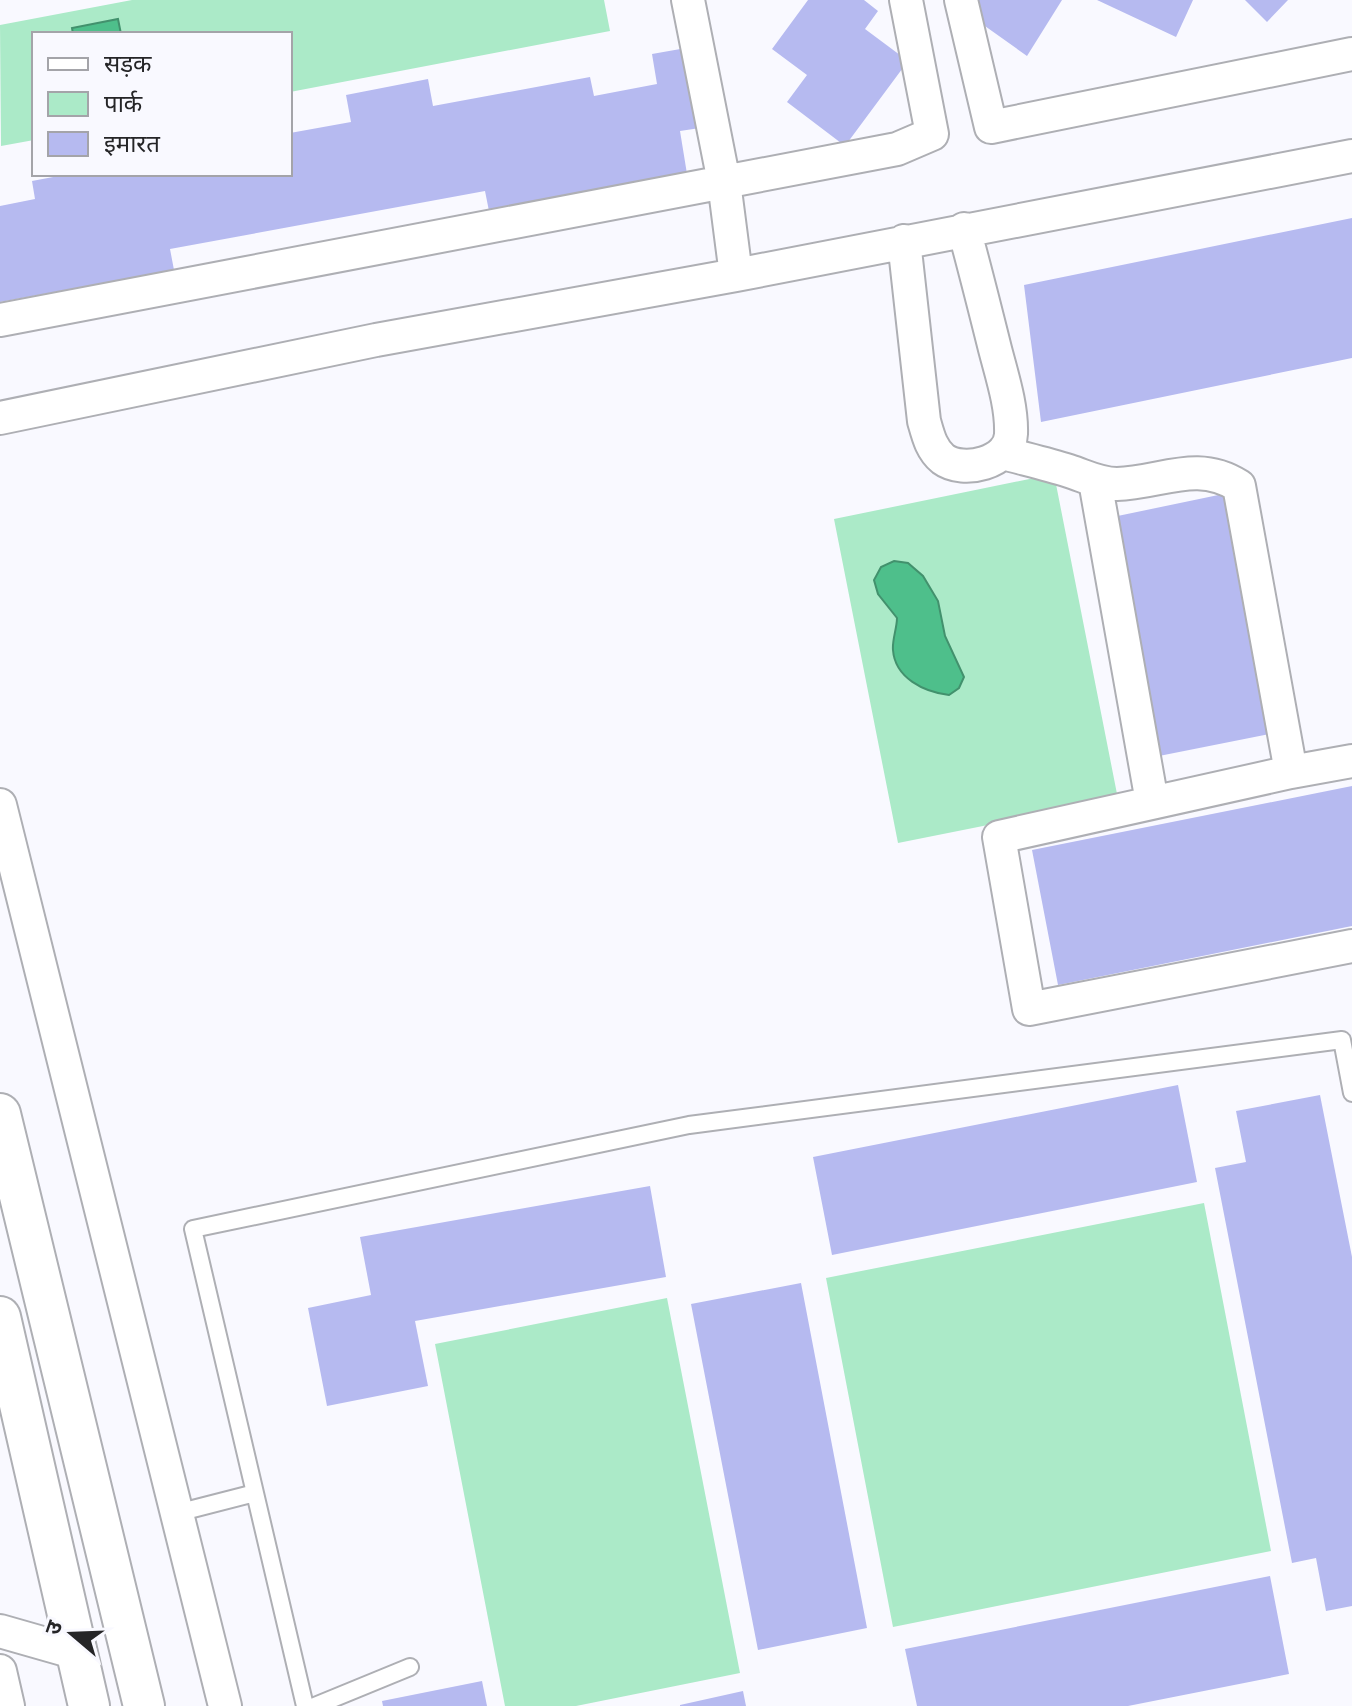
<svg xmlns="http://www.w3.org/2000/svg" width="1352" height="1706" viewBox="0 0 1352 1706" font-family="'Sofia Sans Condensed','Noto Sans Devanagari',sans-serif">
  <rect width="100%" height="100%" fill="#f9f9ff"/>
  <path fill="#abeac8" d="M 132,0 L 604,0 L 610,31 L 290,92 L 290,34 L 34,34 L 34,140 L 1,146 L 0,25 Z
    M 1054,474 L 1118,799 L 898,843 L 834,519 Z
    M 1204,1203 L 1271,1551 L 893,1627 L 826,1278 Z
    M 667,1298 L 740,1673 L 576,1706 L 505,1706 L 435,1344 Z"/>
  <path fill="#4ebf8b" stroke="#42916d" stroke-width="2" d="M 118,19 L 121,34 L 73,34 L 72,28 Z
    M 894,561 L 908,563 L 923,576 L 938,601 L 945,636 L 964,677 L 959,688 L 949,695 C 924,692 895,678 893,650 C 892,640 897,628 897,618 L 878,594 L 874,580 L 881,567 Z"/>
  <path fill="#b6baf0" d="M 808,0 L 864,0 L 878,11 L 865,29 L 908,61 L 845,146 L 787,102 L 807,75 L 772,49 Z
    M 977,0 L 1062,0 L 1027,56 L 968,14 Z
    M 1097,0 L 1193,0 L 1176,37 Z
    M 1245,0 L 1288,0 L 1267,22 Z
    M 686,48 L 700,128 L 680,131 L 687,174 L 489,211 L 485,191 L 170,249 L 174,270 L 0,302 L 0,206 L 35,199 L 32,181 L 69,174 L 290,174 L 290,133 L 351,122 L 346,95 L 428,79 L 433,106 L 590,77 L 594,96 L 657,84 L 652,54 Z
    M 1352,218 L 1352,358 L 1041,422 L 1024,285 Z
    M 1228,493 L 1275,733 L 1154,757 L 1108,518 Z
    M 1352,786 L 1352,926 L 1058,985 L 1032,850 Z
    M 1178,1085 L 1197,1182 L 832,1255 L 813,1157 Z
    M 1320,1095 L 1352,1257 L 1352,1606 L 1326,1611 L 1316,1558 L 1292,1563 L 1215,1168 L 1246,1162 L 1236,1111 Z
    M 650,1186 L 666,1277 L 415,1321 L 428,1386 L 327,1406 L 308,1308 L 371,1295 L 360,1237 Z
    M 801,1283 L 867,1628 L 758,1650 L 691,1304 Z
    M 1270,1576 L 1289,1674 L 1128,1706 L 917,1706 L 905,1649 Z
    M 482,1681 L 487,1706 L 383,1706 L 382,1701 Z
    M 743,1691 L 746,1706 L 680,1706 L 680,1705 Z"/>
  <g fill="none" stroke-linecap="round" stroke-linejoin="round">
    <defs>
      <path id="service" d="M 177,1513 L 255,1493
        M 305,1706 L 193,1229 L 689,1125 L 1342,1040 L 1352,1093
        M 315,1706 L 410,1667"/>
      <path id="minor" d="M 961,0 L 991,127 L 1352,54
        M 904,241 L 924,421 C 928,435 931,449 943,459 C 963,474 1010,463 1011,434 C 1012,406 1002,376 995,349 C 985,309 975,269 964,229
        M 736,275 L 724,182 L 897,149 L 932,134 L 906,0
        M 0,320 L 724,182 L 688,0
        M 0,418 L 376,340 L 736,275 L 1352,156
        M 1003,453 C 1025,459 1047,464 1069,471 C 1085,476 1099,484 1117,484 C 1161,483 1197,459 1239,486 L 1291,772 L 1352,761
        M 1095,481 L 1152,802
        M 1291,772 L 999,837 L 1029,1009 L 1352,946
        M 0,805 L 225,1706
        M 0,1631 L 77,1653
        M 0,1671 L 8,1706"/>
      <path id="tertiary" d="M 0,1114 L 144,1706
        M 0,1317 L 89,1706"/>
    </defs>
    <use href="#service" stroke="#aeafb4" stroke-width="20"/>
    <use href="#minor" stroke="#aeafb4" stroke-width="36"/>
    <use href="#tertiary" stroke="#aeafb4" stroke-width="44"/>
    <use href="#service" stroke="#fff" stroke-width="16"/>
    <use href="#minor" stroke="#fff" stroke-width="32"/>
    <use href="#tertiary" stroke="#fff" stroke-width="40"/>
  </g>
  <rect x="32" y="32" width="260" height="144" fill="#f9f9ff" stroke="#a4a4a9" stroke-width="2"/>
  <rect x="48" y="58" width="40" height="12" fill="#ffffff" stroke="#a4a4a9" stroke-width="2"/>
  <text x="104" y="72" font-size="24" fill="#252527">सड़क</text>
  <rect x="48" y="92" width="40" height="24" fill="#abeac8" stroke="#a4a4a9" stroke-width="2"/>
  <text x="104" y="112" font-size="24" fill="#252527">पार्क</text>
  <rect x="48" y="132" width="40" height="24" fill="#b6baf0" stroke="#a4a4a9" stroke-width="2"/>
  <text x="104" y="152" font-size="24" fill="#252527">इमारत</text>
  <g transform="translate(72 1634) rotate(289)" stroke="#f9f9ff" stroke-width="6" paint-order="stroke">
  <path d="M0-6L14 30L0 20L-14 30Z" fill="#252527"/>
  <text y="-12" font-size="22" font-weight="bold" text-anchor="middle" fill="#252527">उ</text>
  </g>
</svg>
